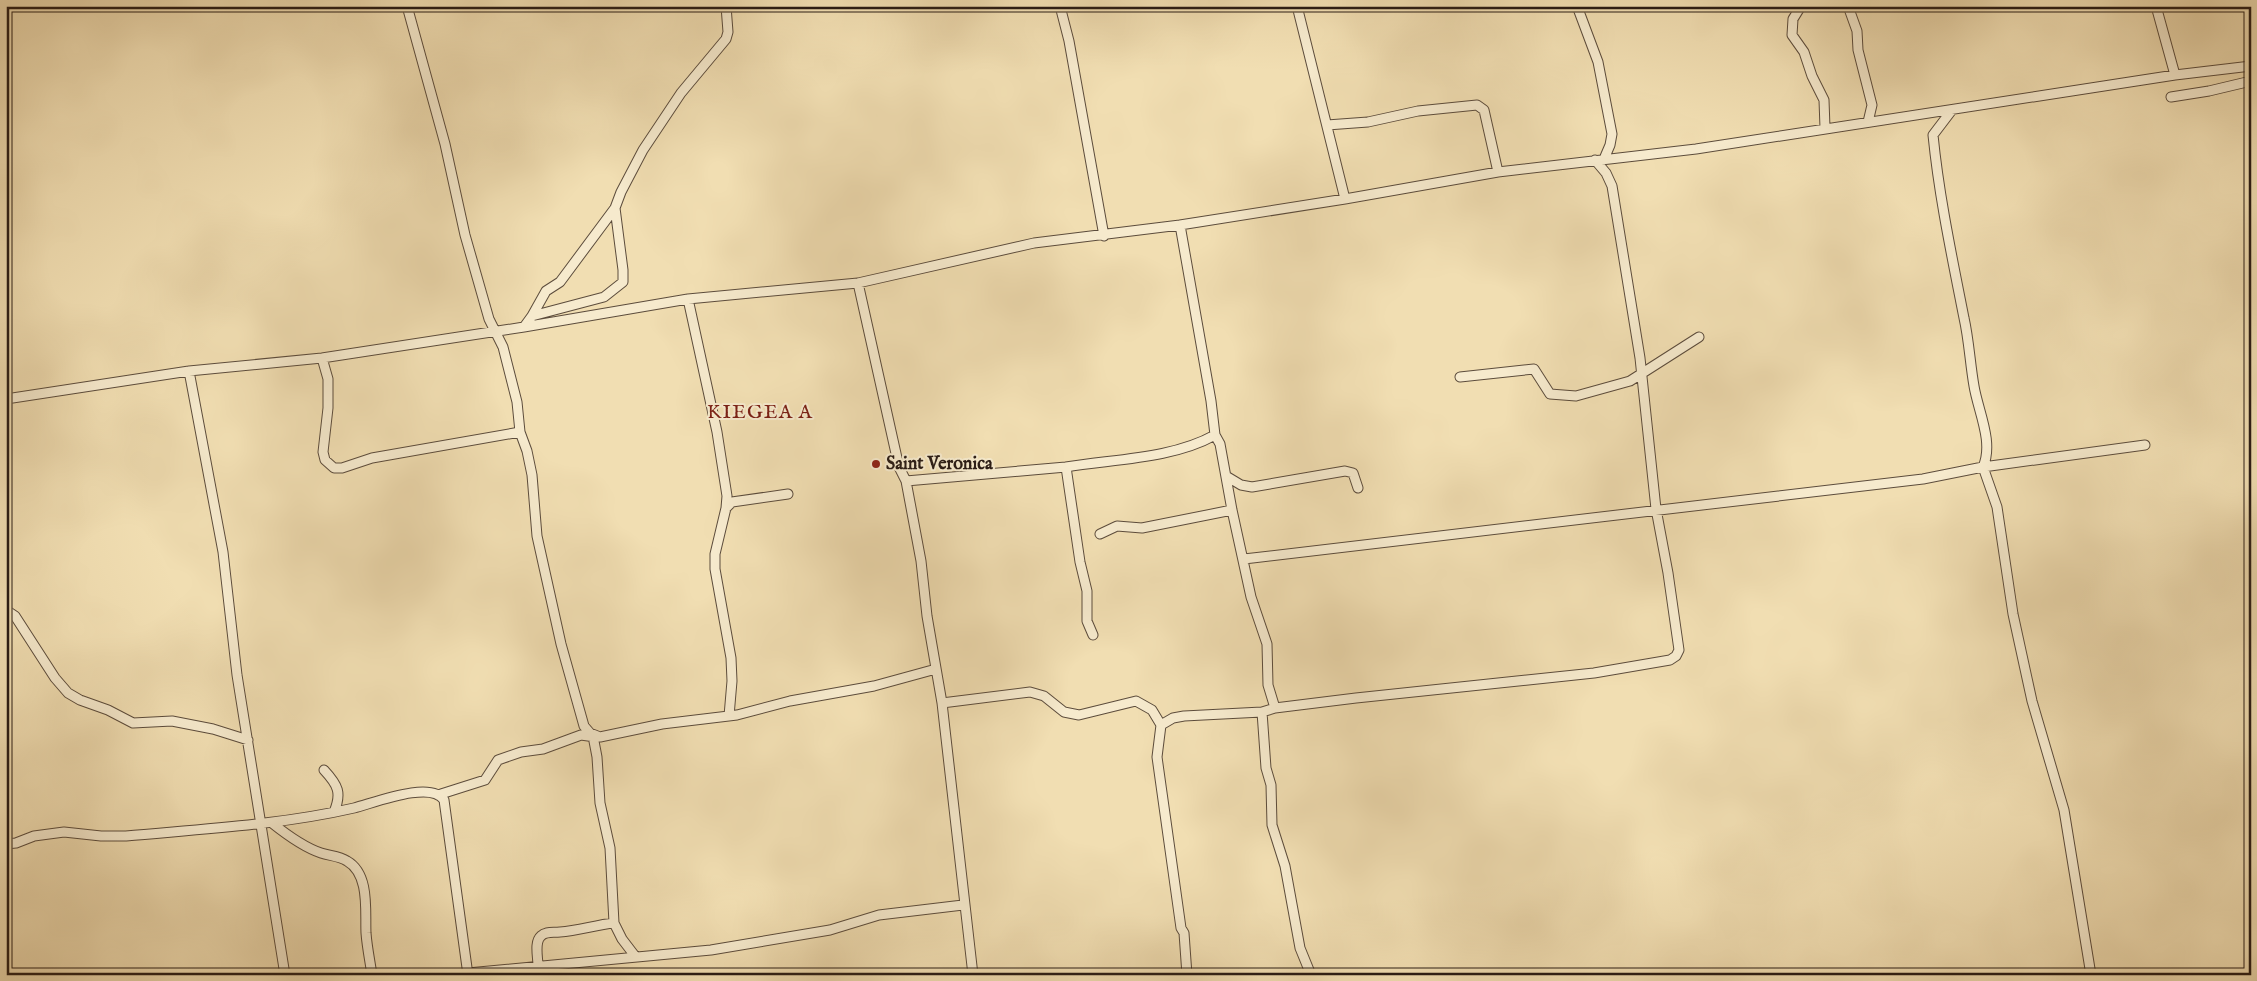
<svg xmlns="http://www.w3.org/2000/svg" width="2257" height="981" viewBox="0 0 2257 981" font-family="'IM FELL English',serif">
  <rect width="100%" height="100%" fill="#f1deb2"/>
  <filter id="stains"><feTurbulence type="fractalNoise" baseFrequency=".004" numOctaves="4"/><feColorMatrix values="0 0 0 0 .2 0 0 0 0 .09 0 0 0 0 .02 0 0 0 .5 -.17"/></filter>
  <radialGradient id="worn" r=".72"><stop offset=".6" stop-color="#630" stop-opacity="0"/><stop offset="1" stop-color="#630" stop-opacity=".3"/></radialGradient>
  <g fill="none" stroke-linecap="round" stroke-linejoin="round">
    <defs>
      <path id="minor" d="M 407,6 L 445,144 L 465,235 L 489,319 L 503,347 L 517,402 L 520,432 L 527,451 L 532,475 L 537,536 L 561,644 L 584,726 L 590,733 L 600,737 L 662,724 L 737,715 L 790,701 L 874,686 L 936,669
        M 1060,6 L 1069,41 L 1104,236
        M 1297,6 L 1345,199
        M 1577,6 L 1598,62 L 1612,134 L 1610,145 L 1604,159
        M 1801,6 L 1793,19 L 1792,35 L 1804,52 L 1812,76 L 1824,100 L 1825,128
        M 1848,6 L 1857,31 L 1858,50 L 1872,105 L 1868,122
        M 2156,6 L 2175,75
        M 2171,97 L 2209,91 L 2251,81
        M 1952,110 L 1933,135 C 1939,196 1952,257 1964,318 C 1969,340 1970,363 1974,386 C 1978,411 1994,442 1983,467 L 2145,445
        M 1327,125 L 1368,122 L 1418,111 L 1477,105 L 1484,110 L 1498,172
        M 1180,225 L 1211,401 L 1215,435 L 1220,444 L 1232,510 L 1251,597 L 1267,644 L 1268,685 L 1275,708 L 1262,712 L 1266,768 L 1271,785 L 1272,825 L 1285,866 L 1300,948 L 1311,975
        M 858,283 L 899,467 L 906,481 L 921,561 L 927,616 L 942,703 L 973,975
        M 688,299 L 717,432 L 727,496 L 726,508 L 715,554 L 715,569 L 731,658 L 732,681 L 729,716
        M 532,316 L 546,291 L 560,282 L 615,208
        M 524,327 L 532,316 L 604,297 L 623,282 L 623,270 L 615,208 L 621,192 L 643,150 L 681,93 L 726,39 L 728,32 L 726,6
        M 322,358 L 328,379 L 328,408 L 323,452 L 325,460 L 334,468 L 342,468 L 372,458 L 520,432
        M 189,371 L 223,552 L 237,675 L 285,975
        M 1460,377 L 1534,369 L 1550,394 L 1576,396 L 1630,381 L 1699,337
        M 6,399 L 189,371 L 322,358 L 524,327 L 688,299 L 858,283 L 1034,243 L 1180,225 L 1345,199 L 1498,172 L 1696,149 L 2175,75 L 2251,66
        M 1066,467 C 1114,459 1172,459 1215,435
        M 1226,476 L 1241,485 L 1252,487 L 1345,471 L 1353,473 L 1358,488
        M 906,481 L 1066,467 L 1080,562 L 1087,591 L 1087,621 L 1093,635
        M 726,508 L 732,502 L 788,494
        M 1100,534 L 1117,526 L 1142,528 L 1232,510
        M 1244,559 L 1923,479 L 1983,467 L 1997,507 L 2013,614 L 2032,701 L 2064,810 L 2091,975
        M 6,610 L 15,616 L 55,678 L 68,693 L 80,700 L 108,710 L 133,723 L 172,721 L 213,729 L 248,740
        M 942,703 L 1030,692 L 1044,696 L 1064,712 L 1079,715 L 1136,701 L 1152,710 L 1161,725
        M 1275,708 L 1356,698 L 1594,673 L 1670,660 L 1676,656 L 1679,650 L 1668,573 L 1656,509 L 1640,358 L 1612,186 L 1606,173 L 1595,160
        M 593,736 L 597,757 L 600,803 L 610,848 L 614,923 L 622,939 L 635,956
        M 324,770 C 338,785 342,793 334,812
        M 441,794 L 485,780 L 498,760 L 521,752 L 543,749 L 581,735 L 595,737
        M 272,823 C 287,835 303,847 321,853 C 330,856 339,856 347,861 C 370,874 365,911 366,933 C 367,947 370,961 372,975
        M 6,844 L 16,843 L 34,836 L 64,832 L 101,836 L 126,836 C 202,829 280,825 354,808 C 374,803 431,780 444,800 L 468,975
        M 538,966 C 538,957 534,942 541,936 C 546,931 553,933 560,932 C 578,931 595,925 614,923
        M 468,973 L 711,950 L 830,930 L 879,915 L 963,905
        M 1187,975 L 1184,933 L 1181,928 L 1157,757 L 1161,725 L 1173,718 L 1184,716 L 1262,712"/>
    </defs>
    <use href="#minor" stroke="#5c4c3c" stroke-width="11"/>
    <use href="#minor" stroke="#f6eacd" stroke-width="9"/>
  </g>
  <circle fill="#8f2418" stroke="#f6eacd" stroke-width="2" cx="876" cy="464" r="5"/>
  <g text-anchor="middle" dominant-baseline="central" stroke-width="4" stroke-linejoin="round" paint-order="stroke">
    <g font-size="18" font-weight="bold" fill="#2a1c15" stroke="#f6eacd" text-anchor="start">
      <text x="886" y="464">Saint Veronica</text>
    </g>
    <g font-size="20" letter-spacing="1" fill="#7a1f14" stroke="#f6eacd">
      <text x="760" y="412">KIEGEA A</text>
    </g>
  </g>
  <rect width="2257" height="981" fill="none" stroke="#f1deb2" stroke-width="25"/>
  <rect x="8" y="8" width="2242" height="966" fill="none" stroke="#2a1c15" stroke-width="2.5"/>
  <rect x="12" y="12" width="2232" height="956" fill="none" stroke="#2a1c15"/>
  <rect width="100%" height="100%" filter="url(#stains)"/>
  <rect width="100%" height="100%" fill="url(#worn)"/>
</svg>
